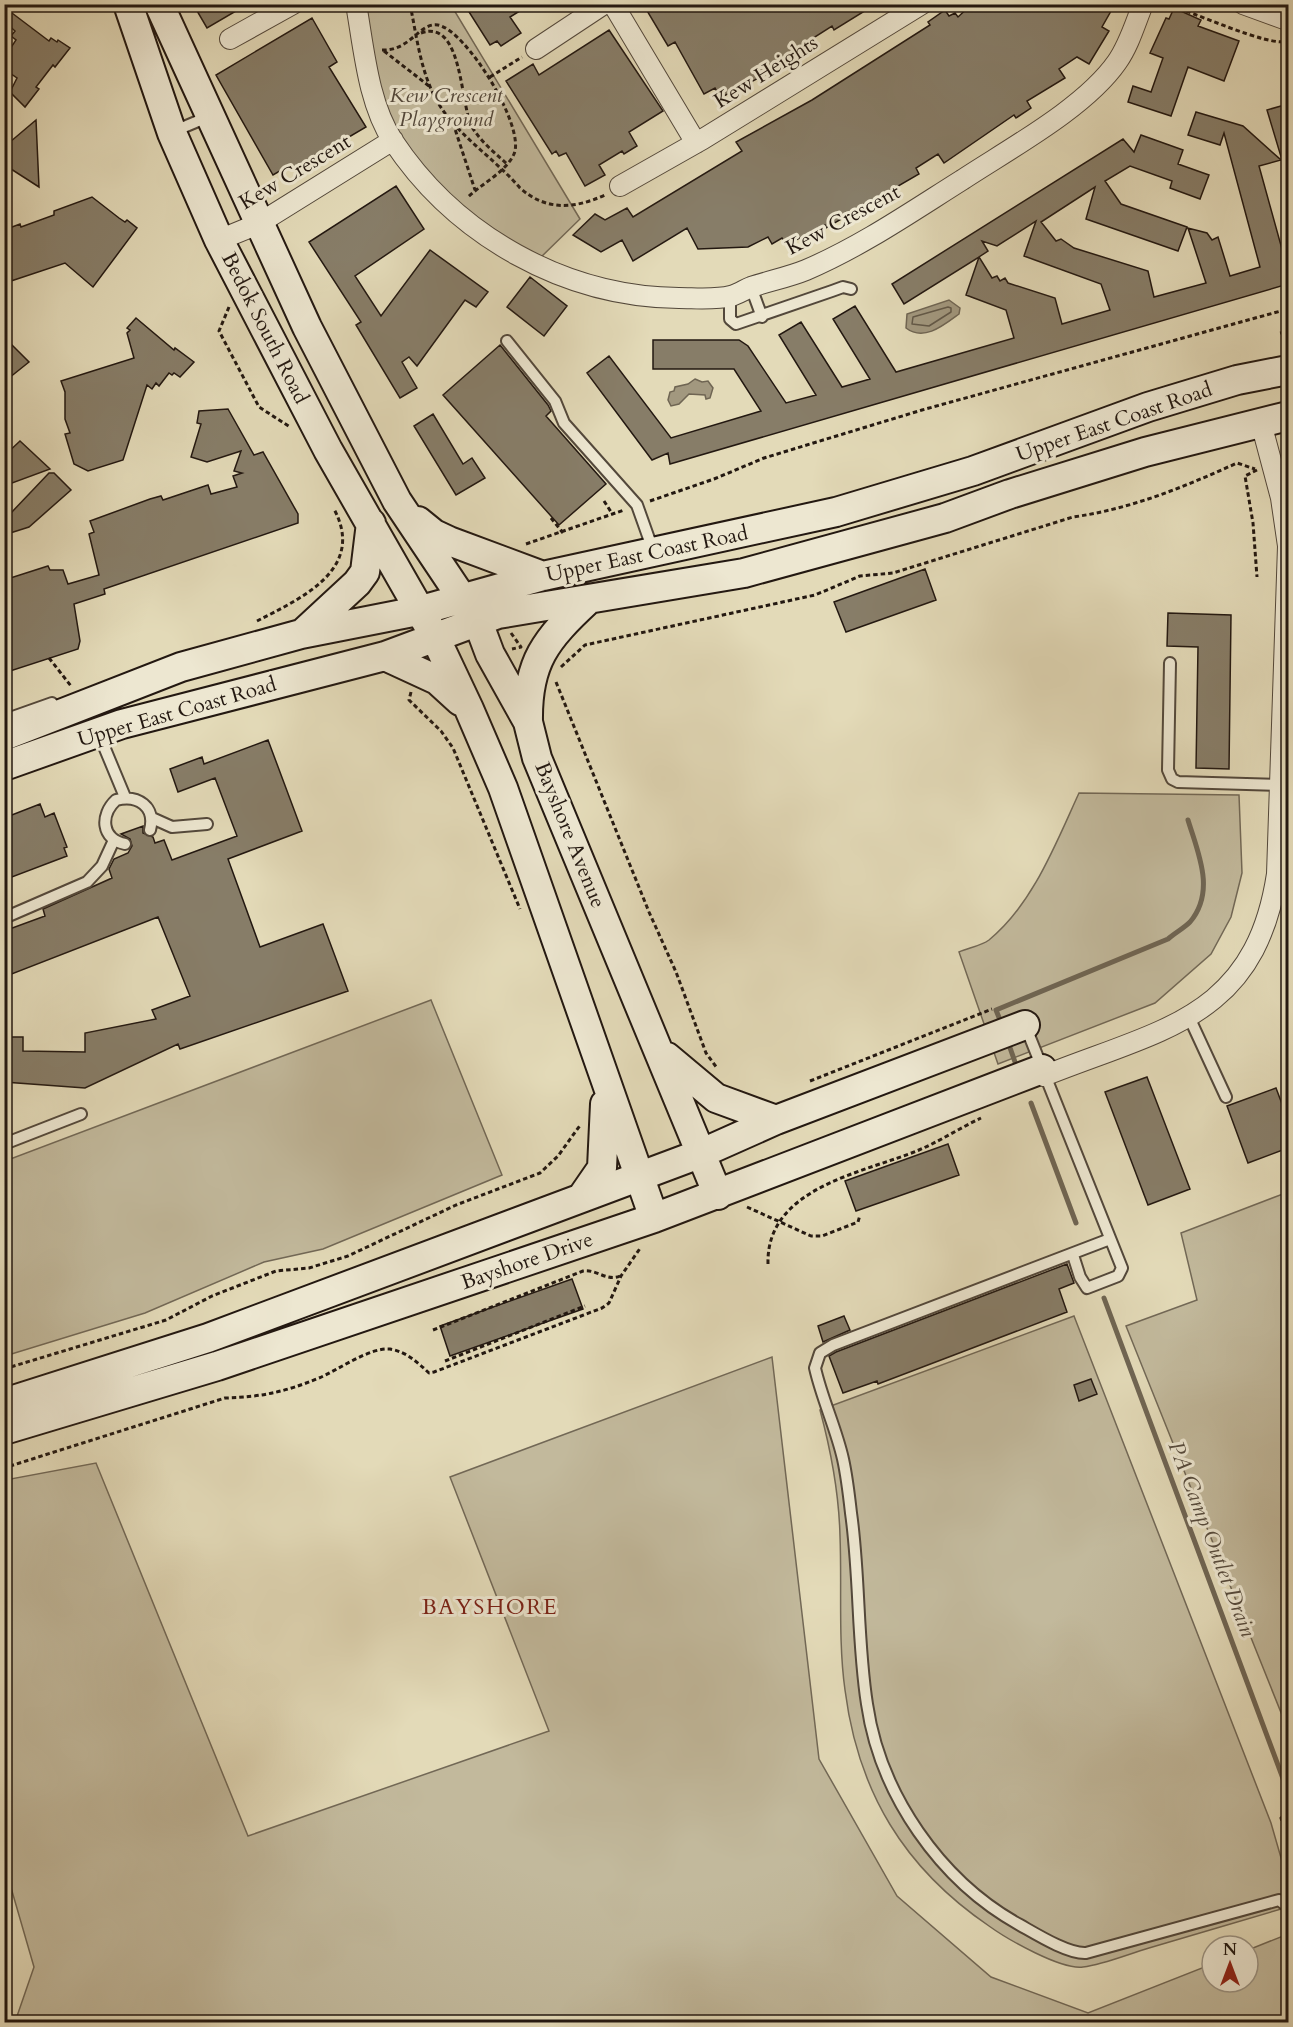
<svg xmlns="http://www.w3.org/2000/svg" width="1293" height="2027" viewBox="0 0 1293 2027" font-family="Cardo,serif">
  <rect width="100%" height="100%" fill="#e3dab8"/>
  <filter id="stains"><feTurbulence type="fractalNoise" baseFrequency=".00333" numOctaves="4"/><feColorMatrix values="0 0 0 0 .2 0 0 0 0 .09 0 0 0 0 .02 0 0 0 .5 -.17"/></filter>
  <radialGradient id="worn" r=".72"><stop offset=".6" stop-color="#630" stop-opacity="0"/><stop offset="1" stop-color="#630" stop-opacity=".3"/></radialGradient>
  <path fill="#c2b99c" stroke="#726856" stroke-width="1.5" d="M 360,5 L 451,5 L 580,219 L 538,260 L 444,194 L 385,116 Z
    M 1079,793 L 1239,795 L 1242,873 L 1231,917 L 1211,954 L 1155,1003 L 998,1064 L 959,952 C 968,948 981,946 989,940 C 1033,904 1056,843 1079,793 Z
    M 431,1000 L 502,1175 L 323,1249 L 264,1262 L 145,1313 L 5,1356 L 5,1161 Z
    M 1288,1192 L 1288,1730 L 1126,1326 L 1197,1300 L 1181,1233 Z
    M 1074,1316 L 1271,1823 L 1288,1882 L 1288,1907 C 1242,1921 1195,1934 1149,1948 C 1128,1954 1105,1964 1083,1967 C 1061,1970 1007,1939 989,1926 C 904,1868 858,1792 845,1690 C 838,1640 842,1586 840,1536 C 839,1494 831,1451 820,1410 Z
    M 772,1357 L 819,1759 L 897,1896 L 991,1977 L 1088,2013 L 1212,1964 L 1212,1982 L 1248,1982 L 1248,1950 L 1288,1934 L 1288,2022 L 15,2022 L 34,1967 L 5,1867 L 5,1480 L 96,1463 L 248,1836 L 549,1731 L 450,1477 Z"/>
  <path fill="#a2987f" stroke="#6f6553" stroke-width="1.5" d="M 949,300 L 960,308 L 959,314 C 944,325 924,342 906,328 L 907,314 Z
    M 695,379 L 702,382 L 708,381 L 713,388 L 710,398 L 706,399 L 705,395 L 689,394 L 679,404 L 671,406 L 668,400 L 670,392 L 674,391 L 675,387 L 688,384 Z"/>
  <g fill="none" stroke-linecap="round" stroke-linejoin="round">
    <path stroke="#625848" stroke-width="1.5" d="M 948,307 L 951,308 L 951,312 L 929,326 L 912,324 L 913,317 Z"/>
    <path stroke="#6f6553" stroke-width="5" d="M 1002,1025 L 996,1010 L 1168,939 C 1175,933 1184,928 1190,922 C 1216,891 1198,853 1188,820
      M 1008,1042 L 1015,1062
      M 1031,1103 L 1076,1223
      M 1104,1298 L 1288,1792"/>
  </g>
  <path fill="#877d68" stroke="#231811" stroke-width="1.5" fill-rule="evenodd" d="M 193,4 L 248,4 L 207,28 Z
    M 464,4 L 531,4 L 510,17 L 521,33 L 501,46 L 497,41 L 490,45 Z
    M 643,4 L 876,4 L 834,30 L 832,26 L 777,61 L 780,67 L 720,98 L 715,88 L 704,94 L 675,42 L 668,46 Z
    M 972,4 L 1115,4 L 1102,27 L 1109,31 L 1089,64 L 1077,57 L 1059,69 L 1065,78 L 1027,101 L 1031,108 L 1016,118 L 1014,115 L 944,163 L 938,154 L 916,168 L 919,174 L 826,228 L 825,225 L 786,245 L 782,238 L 772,244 L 768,237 L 748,247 L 698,249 L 687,228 L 633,261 L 622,240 L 601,252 L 573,235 L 595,214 L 605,220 L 627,208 L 633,217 L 742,151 L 736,142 L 812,100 L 930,25 L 928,22 L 945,10 L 949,16 L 955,13 L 958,17 Z
    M 4,7 L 49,41 L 51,38 L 57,42 L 58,40 L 70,48 L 55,67 L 53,65 L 36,87 L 39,89 L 25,107 L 10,92 L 17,78 L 4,69 L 4,58 L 16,40 L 11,36 L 15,31 L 4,21 Z
    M 1174,8 L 1201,20 L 1198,26 L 1239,41 L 1224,81 L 1188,67 L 1171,116 L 1128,102 L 1133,86 L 1151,92 L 1163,58 L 1150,53 L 1166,18 L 1169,19 Z
    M 312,18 L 337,62 L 329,67 L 366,127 L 293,170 L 290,165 L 273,175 L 216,75 Z
    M 609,30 L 663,111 L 629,132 L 637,146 L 624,154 L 622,151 L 599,165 L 605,175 L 585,186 L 566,153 L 559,156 L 556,151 L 552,154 L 506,81 L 533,64 L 539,75 Z
    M 1288,104 L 1288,169 L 1285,170 L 1267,110 Z
    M 1196,112 L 1243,126 L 1281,160 L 1259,166 L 1285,260 L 1288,259 L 1288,284 L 670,464 L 668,453 L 652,460 L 587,373 L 609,356 L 671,438 L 761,411 L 734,369 L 653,369 L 653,340 L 739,340 L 748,346 L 786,403 L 816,395 L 779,335 L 801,322 L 842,387 L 870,379 L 833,319 L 855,306 L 896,372 L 1014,338 L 1006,310 L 966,295 L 979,257 L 904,304 L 892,284 L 1123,139 L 1134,152 L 1141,135 L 1183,150 L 1178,164 L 1209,175 L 1200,199 L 1170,188 L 1172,181 L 1130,166 L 1105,181 L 1121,204 L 1187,227 L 1178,251 L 1086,219 L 1095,187 L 1041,222 L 1056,241 L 1061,239 L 1074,248 L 1148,271 L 1154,297 L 1206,283 L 1188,228 L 1207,233 L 1212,240 L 1218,237 L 1230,276 L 1260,267 L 1224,133 L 1220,145 L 1188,135 ZM 1036,221 L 1024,256 L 1101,284 L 1110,310 L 1062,324 L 1055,298 L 1008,283 L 1005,278 L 1000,281 L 997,276 L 992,278 L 979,257 L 988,251 L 982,241 L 997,246 Z
    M 36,120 L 39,187 L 11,169 L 10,142 Z
    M 396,186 L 424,229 L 355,276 L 381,316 L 430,250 L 488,292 L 476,307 L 465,300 L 417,366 L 409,357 L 402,362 L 417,388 L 400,398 L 356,325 L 361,322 L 309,242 Z
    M 92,197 L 119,218 L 125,222 L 127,220 L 137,228 L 93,287 L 65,263 L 8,282 L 4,272 L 4,230 L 20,224 L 21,227 L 54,215 L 54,211 Z
    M 530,277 L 567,306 L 544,336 L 507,307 Z
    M 136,318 L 174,350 L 175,348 L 194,362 L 180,377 L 174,373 L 172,375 L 169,373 L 159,386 L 156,383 L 152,389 L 147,385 L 123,460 L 88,471 L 74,464 L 65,434 L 70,433 L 65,419 L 65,392 L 61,381 L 134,358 L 127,333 L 130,330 L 127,328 Z
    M 12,345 L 29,362 L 4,382 L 4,351 Z
    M 500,345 L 548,405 L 551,411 L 546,416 L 606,484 L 559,525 L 443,395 Z
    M 228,409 L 254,455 L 263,452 L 298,514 L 298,523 L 104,589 L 105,594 L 74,604 L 80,641 L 78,649 L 4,673 L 4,580 L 48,566 L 50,570 L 63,570 L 68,584 L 99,575 L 89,534 L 94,532 L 90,521 L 150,499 L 161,496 L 163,500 L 208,485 L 211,494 L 237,487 L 233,476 L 242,473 L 234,471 L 241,451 L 207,462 L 191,457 L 201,424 L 197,423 L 199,411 Z
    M 433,414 L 463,464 L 472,458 L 485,478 L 456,495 L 414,426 Z
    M 20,441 L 50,469 L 4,486 L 4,456 Z
    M 49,473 L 54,473 L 71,490 L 29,527 L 4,535 L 4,516 L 10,514 Z
    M 925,569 L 936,600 L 846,632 L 834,602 Z
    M 1168,613 L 1231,615 L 1229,769 L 1196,768 L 1198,647 L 1167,646 Z
    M 268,740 L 302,831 L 228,859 L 260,947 L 323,924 L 348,991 L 180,1049 L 178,1044 L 85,1088 L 4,1082 L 4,1037 L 23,1037 L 23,1051 L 85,1052 L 85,1033 L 156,1019 L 152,1010 L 190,996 L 158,917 L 4,977 L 4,931 L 45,916 L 43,909 L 112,878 L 109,869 L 114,859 L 128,853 L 132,846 L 130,839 L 121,834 L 143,826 L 143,833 L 153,837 L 155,843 L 164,840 L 172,860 L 237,836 L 215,778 L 178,792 L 170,769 L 202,757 L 204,764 Z
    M 40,804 L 45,817 L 54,813 L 67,847 L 64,848 L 67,856 L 4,880 L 4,818 Z
    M 1147,1077 L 1190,1189 L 1148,1205 L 1105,1092 Z
    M 1276,1088 L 1288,1120 L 1288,1148 L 1248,1163 L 1227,1106 Z
    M 948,1144 L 959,1175 L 856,1211 L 845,1181 Z
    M 1067,1264 L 1074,1283 L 1059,1289 L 1067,1312 L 878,1384 L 877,1381 L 843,1393 L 829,1356 L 836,1352 Z
    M 572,1279 L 583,1309 L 450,1356 L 440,1326 Z
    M 844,1316 L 850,1330 L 823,1342 L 818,1326 Z
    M 1091,1379 L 1097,1394 L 1079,1401 L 1074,1385 Z"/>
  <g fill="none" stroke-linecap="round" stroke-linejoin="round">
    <defs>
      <path id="lane" d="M 172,132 L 210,116
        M 751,287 L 762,317
        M 730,296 L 730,319 L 736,324 L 832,291 L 843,287 L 851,289
        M 507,341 L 555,401 L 564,423 L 637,505 L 653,550
        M 1170,663 L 1168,770 L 1172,779 L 1178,782 L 1280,785
        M 4,720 L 52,703
        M 98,732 L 125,797
        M 152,818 L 172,827 L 207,824
        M 125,844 C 101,839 100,815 116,800 C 138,794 156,807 150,830
        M 4,918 L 87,882 L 102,866 L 114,840
        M 1189,1017 L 1226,1097
        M 1025,1025 L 1122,1268 L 1118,1276 L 1087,1288 L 1080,1277 L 1073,1255
        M 4,1144 L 81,1114
        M 1110,1239 L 833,1345 L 820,1353 L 815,1368 C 822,1399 836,1428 843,1459 C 847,1477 849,1495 851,1513 C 860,1576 857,1641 867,1704 C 880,1794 940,1881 1020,1925 C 1036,1934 1068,1954 1086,1953 L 1279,1900 L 1288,1907"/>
      <path id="street" d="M 356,4 C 364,49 368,103 393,141 C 456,236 565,297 679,298 C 695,298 716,300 731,296 C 738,294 744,290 751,287 C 769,281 789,277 806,270 C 862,246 911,212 962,180 C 1009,149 1085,108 1117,62 C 1129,45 1135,24 1143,4
        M 613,4 L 696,143
        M 1243,4 L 1287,20
        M 230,39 L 293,4
        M 536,49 L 604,4
        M 620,186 L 703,139 L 922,4
        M 219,240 L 258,224 L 393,140
        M 1044,1076 C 1161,1029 1255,1019 1277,874 L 1288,546 L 1281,498 L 1261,423"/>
      <path id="secondary" d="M 128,4 L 172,133 L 219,240 L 328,450 L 435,637 L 469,709 L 503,788 L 654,1218
        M 159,4 L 307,327 L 397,501 L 478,622 L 490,654 L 528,722 L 537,758 L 718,1195
        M 418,521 L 434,534 L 449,541 L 543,576
        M 303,633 L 357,583 L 365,572 L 371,523
        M 385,656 L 437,680 L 460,701
        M 528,721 C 527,662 546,639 588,600
        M 4,736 L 181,667 L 301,634 L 418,611 L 543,576 L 836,512 L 973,471 L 1148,407 L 1237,380 L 1288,370
        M 4,766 L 122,724 L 385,656 L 498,614 L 744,573 L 945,518 L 1010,494 L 1145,452 L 1288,416
        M 667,1057 L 716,1098 L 776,1120
        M 582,1197 L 602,1168 L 605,1104
        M 4,1403 L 208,1338 L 702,1153 L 776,1120 L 1025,1025
        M 4,1430 L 217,1366 L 654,1218 L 1042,1069"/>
    </defs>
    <use href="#lane" stroke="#53483b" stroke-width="14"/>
    <use href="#street" stroke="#53483b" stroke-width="22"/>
    <use href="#secondary" stroke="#231811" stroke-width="32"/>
    <path stroke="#231811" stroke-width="3" stroke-dasharray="4.5 3" stroke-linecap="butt" d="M 410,4 C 417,38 421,76 440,106 C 460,137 496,160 520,188 C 546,211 574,209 605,195
      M 1165,4 C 1190,10 1269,48 1288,41
      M 938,11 L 948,4
      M 421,33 C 463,18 460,105 472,127 C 481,142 495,153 507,164
      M 382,50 C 411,51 419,22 438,25 C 466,30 526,127 514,154 C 506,172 481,184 467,198
      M 384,51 L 429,86
      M 490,77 L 522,57
      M 453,123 L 475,190
      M 229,307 L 219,331 L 259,407 L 290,427
      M 1280,333 L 1288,332
      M 1257,470 L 1245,476 L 1253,523 L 1257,577
      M 604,501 L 613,515
      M 650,501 L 714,479 L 764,458 L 922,410 L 1288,309
      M 551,518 L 563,533
      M 526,544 L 624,510
      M 257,621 C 302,598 366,569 334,509
      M 511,633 L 521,647 L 512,649
      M 49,658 L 71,686
      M 561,667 L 585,645 L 815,595 L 860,576 L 893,573 L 1073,517 C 1131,509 1184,487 1237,463 L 1255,469
      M 556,682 L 649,912 L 676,972 L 706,1053 L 717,1068
      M 411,692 L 409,700 L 441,731 L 453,748 L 520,909
      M 810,1081 L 992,1009
      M 747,1207 L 811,1236 L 822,1236 L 858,1222 L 860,1215
      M 768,1264 C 766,1187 864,1173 919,1150 C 940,1141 960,1128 981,1118
      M 433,1330 L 583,1271 C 597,1269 607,1282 620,1276
      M 445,1361 L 585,1306
      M 4,1369 L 166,1320 L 212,1296 L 276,1271 L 309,1268 L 348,1256 L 456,1205 L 540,1173 L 558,1156 L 581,1124
      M 4,1471 L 10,1466 L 225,1398 C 261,1397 285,1392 319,1378 C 338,1370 370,1347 390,1349 C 407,1352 417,1362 429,1373 L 434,1372 L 602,1308 L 609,1303 L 621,1276 L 641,1247
      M 1288,1812 L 1281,1818 L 1288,1843"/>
    <use href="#lane" stroke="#ede7d1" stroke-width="10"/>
    <use href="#street" stroke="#ede7d1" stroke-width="20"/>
    <use href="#secondary" stroke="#ede7d1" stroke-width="28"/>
  </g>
  <g text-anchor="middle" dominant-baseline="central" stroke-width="6" stroke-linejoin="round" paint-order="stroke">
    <g font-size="21" fill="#231811" stroke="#ede7d1">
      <text transform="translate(766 72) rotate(-32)">Kew Heights</text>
      <text transform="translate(295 172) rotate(-31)">Kew Crescent</text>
      <text transform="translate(843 220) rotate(-28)">Kew Crescent</text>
      <text transform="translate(265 328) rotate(63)">Bedok South Road</text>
      <text transform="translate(1114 422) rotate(-19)">Upper East Coast Road</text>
      <text transform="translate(647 554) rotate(-12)">Upper East Coast Road</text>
      <text transform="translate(177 712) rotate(-16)">Upper East Coast Road</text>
      <text transform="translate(570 835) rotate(68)">Bayshore Avenue</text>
      <text transform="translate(527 1261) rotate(-19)">Bayshore Drive</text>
    </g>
    <g font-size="21" font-style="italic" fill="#53483b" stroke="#ede7d1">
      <text x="446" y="95">Kew Crescent<tspan x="446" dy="24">Playground</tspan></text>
    </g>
    <g font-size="22" font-style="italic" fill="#564b3d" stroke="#ede7d1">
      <text transform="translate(1212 1539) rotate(69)">PA Camp Outlet Drain</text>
    </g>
    <g font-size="22" letter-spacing="1.5" fill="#7a1f14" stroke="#ede7d1">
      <text x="490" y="1607">BAYSHORE</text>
    </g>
  </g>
  <rect width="1293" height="2027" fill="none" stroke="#e3dab8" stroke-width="24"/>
  <rect x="6" y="6" width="1281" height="2015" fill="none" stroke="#231811" stroke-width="3"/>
  <rect x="12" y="12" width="1269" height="2003" fill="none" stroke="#231811" stroke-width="1.5"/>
  <g transform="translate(1230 1964)"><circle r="28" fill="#ede7d1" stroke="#9c9484" stroke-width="1.5"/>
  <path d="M0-4.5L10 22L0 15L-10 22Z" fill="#8f2418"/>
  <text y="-9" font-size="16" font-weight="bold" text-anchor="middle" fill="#231811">N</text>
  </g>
  <rect width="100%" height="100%" filter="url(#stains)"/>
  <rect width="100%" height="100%" fill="url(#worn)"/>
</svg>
